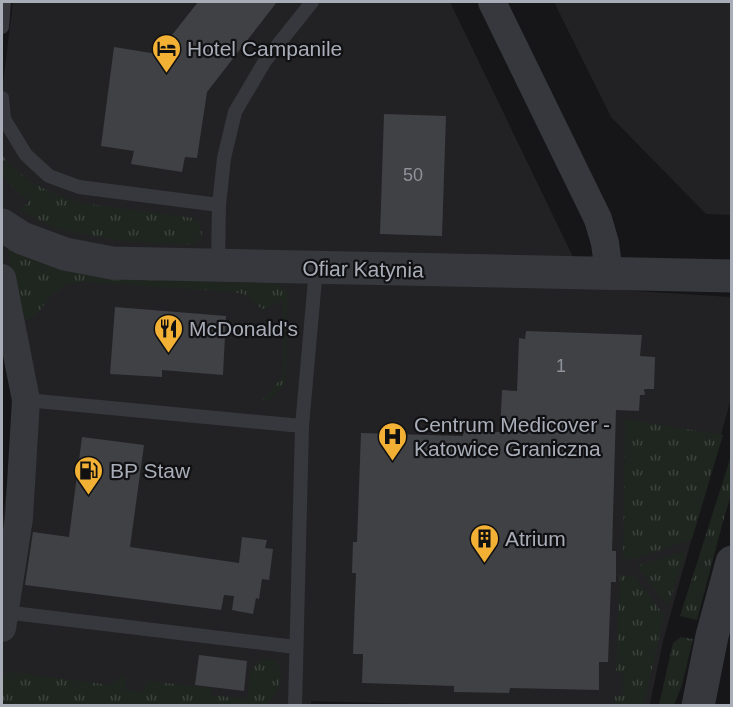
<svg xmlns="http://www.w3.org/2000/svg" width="733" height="707" viewBox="0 0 733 707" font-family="Helvetica,sans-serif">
  <defs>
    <pattern id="grass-tufts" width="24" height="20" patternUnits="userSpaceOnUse" patternTransform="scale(1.5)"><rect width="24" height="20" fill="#1e261f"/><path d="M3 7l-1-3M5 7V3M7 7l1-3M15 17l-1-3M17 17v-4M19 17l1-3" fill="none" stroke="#3c433d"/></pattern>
  </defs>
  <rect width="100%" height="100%" fill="#161618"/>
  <path fill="#222225" d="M 13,2 L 450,2 L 588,288 L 731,297 L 731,399 L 663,641 L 650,704 L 637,706 L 483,706 L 311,701 L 311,706 L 2,706 L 2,529 L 15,412 L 2,338 L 2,91 Z
    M 554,2 L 731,2 L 731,215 L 706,214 L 611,117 Z"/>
  <path fill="url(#grass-tufts)" d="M 2,155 C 20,180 53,195 82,203 L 193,218 L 199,223 L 202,234 L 197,242 L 190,245 L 122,241 L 77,233 L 53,227 L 20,210 L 29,202 L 2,177 Z
    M 9,246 L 271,281 L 281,286 L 287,292 L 286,379 C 282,388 276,395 268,401 L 263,400 L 283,376 L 283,300 L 265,309 C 257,308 256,302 249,297 C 245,294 238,293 234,292 L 84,282 C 74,283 65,284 57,291 C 46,298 38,318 27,320 C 15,308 11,267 8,250 Z
    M 625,419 L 723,435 L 692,539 L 634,559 L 623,559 Z
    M 731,456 L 731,495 L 722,525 L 697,620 L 680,616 Z
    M 686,551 L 668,606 L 637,566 Z
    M 620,575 L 634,576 L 664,615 L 644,705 L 615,705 L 615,696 L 623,696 L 623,672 L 616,672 Z
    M 681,637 L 693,639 L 682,685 L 674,705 L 659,705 L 673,643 Z
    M 264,659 L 273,659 L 281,668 C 282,683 277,695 266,705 L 7,706 L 2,699 L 2,677 L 11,672 L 110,685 L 120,677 L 126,678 L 125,690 L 144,692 L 146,681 L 211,688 L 211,695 L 247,699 C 251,682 246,667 264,659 Z"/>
  <path fill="#404145" d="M 198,2 L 277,2 L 207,92 L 197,158 L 185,157 L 182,172 L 131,164 L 134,151 L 101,146 L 114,47 L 157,54 Z
    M 384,114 L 446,116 L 442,236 L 380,234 Z
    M 115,307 L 226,316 L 223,375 L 162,370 L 162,377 L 110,374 Z
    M 526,331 L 642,335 L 640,356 L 655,357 L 654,389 L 644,389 L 645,395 L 640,395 L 639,411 L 616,410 L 612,551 L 616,551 L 616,582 L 611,582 L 608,662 L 599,662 L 599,690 L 510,688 L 509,693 L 454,692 L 454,686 L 362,683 L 363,654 L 353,654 L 356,573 L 352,573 L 353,542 L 357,542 L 361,433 L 463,436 L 463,430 L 500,432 L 502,390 L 517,391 L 519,338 L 525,339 Z
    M 82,437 L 144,445 L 130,547 L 239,563 L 242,537 L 267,540 L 265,548 L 273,549 L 269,580 L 262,579 L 259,599 L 256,598 L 253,614 L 232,610 L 234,596 L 224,595 L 221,610 L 25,585 L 33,532 L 69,537 Z
    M 199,655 L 247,661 L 244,691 L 195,685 Z"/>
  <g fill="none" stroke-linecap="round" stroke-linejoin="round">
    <path stroke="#37383d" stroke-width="14" d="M 2,27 L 4,2
      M 2,98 L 4,119 L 26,155 L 49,176 L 79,187 L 219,205
      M 218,265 L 219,205 L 224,158 L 235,112 L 265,61 L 312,2
      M 26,400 L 302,426
      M 4,612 L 296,647
      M 295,706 L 302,426 L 316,268"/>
    <path stroke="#37383d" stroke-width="28" d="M 492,2 L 598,219 L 605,243 L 609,274
      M 2,278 L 26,400 L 19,518 L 2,628"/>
    <path stroke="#37383d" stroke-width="33" d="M 2,225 L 22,238 L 65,254 L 112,263 L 732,276
      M 698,706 L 712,636 L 732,562"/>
  </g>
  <defs>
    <symbol id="hotel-pin" viewBox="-11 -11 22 30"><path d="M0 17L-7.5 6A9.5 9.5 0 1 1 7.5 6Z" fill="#f2b134" stroke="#111113"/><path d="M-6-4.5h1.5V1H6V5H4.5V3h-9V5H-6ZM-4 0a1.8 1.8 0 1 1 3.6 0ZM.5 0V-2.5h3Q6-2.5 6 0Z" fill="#111"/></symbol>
    <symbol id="restaurant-pin" viewBox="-11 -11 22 30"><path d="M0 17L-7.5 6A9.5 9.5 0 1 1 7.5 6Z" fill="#f2b134" stroke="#111113"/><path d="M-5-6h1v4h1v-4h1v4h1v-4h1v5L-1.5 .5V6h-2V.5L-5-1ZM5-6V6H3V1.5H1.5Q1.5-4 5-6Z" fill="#111"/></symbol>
    <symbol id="hospital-pin" viewBox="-11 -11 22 30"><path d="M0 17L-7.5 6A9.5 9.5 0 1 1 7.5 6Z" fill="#f2b134" stroke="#111113"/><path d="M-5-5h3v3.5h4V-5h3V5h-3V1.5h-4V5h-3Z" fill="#111"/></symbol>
    <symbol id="fuel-pin" viewBox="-11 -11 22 30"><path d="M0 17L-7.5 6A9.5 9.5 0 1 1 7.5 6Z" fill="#f2b134" stroke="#111113"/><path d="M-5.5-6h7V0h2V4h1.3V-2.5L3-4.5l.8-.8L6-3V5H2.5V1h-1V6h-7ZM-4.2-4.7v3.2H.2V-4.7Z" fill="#111"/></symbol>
    <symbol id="building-pin" viewBox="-11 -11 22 30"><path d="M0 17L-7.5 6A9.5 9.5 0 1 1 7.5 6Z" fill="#f2b134" stroke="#111113"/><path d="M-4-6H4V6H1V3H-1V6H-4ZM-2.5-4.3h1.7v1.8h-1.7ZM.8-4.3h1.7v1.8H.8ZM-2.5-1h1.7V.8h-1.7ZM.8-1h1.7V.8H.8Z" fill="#111"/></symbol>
  </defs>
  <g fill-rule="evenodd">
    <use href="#hotel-pin" x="150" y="32" width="33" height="45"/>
    <use href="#restaurant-pin" x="152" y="312" width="33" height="45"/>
    <use href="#hospital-pin" x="376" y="420" width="33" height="45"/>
    <use href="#fuel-pin" x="72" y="454" width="33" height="45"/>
    <use href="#building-pin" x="468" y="522" width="33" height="45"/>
  </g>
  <g text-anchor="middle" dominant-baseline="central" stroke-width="4.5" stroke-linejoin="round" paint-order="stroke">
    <g font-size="18" fill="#8e929b">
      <text x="413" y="175">50</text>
      <text x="561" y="366">1</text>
    </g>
    <g font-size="21" fill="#a8adb8" stroke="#111113" text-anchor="start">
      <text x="187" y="48">Hotel Campanile</text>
      <text x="189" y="328">McDonald's</text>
      <text x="414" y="424">Centrum Medicover -<tspan x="414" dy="24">Katowice Graniczna</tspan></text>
      <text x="110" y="470">BP Staw</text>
      <text x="505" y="538">Atrium</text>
    </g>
    <g font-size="21" fill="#a8adb8" stroke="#111113">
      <text transform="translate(363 269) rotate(1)">Ofiar Katynia</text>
    </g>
  </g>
  <rect width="733" height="707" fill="none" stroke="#a8adb8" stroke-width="6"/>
</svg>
